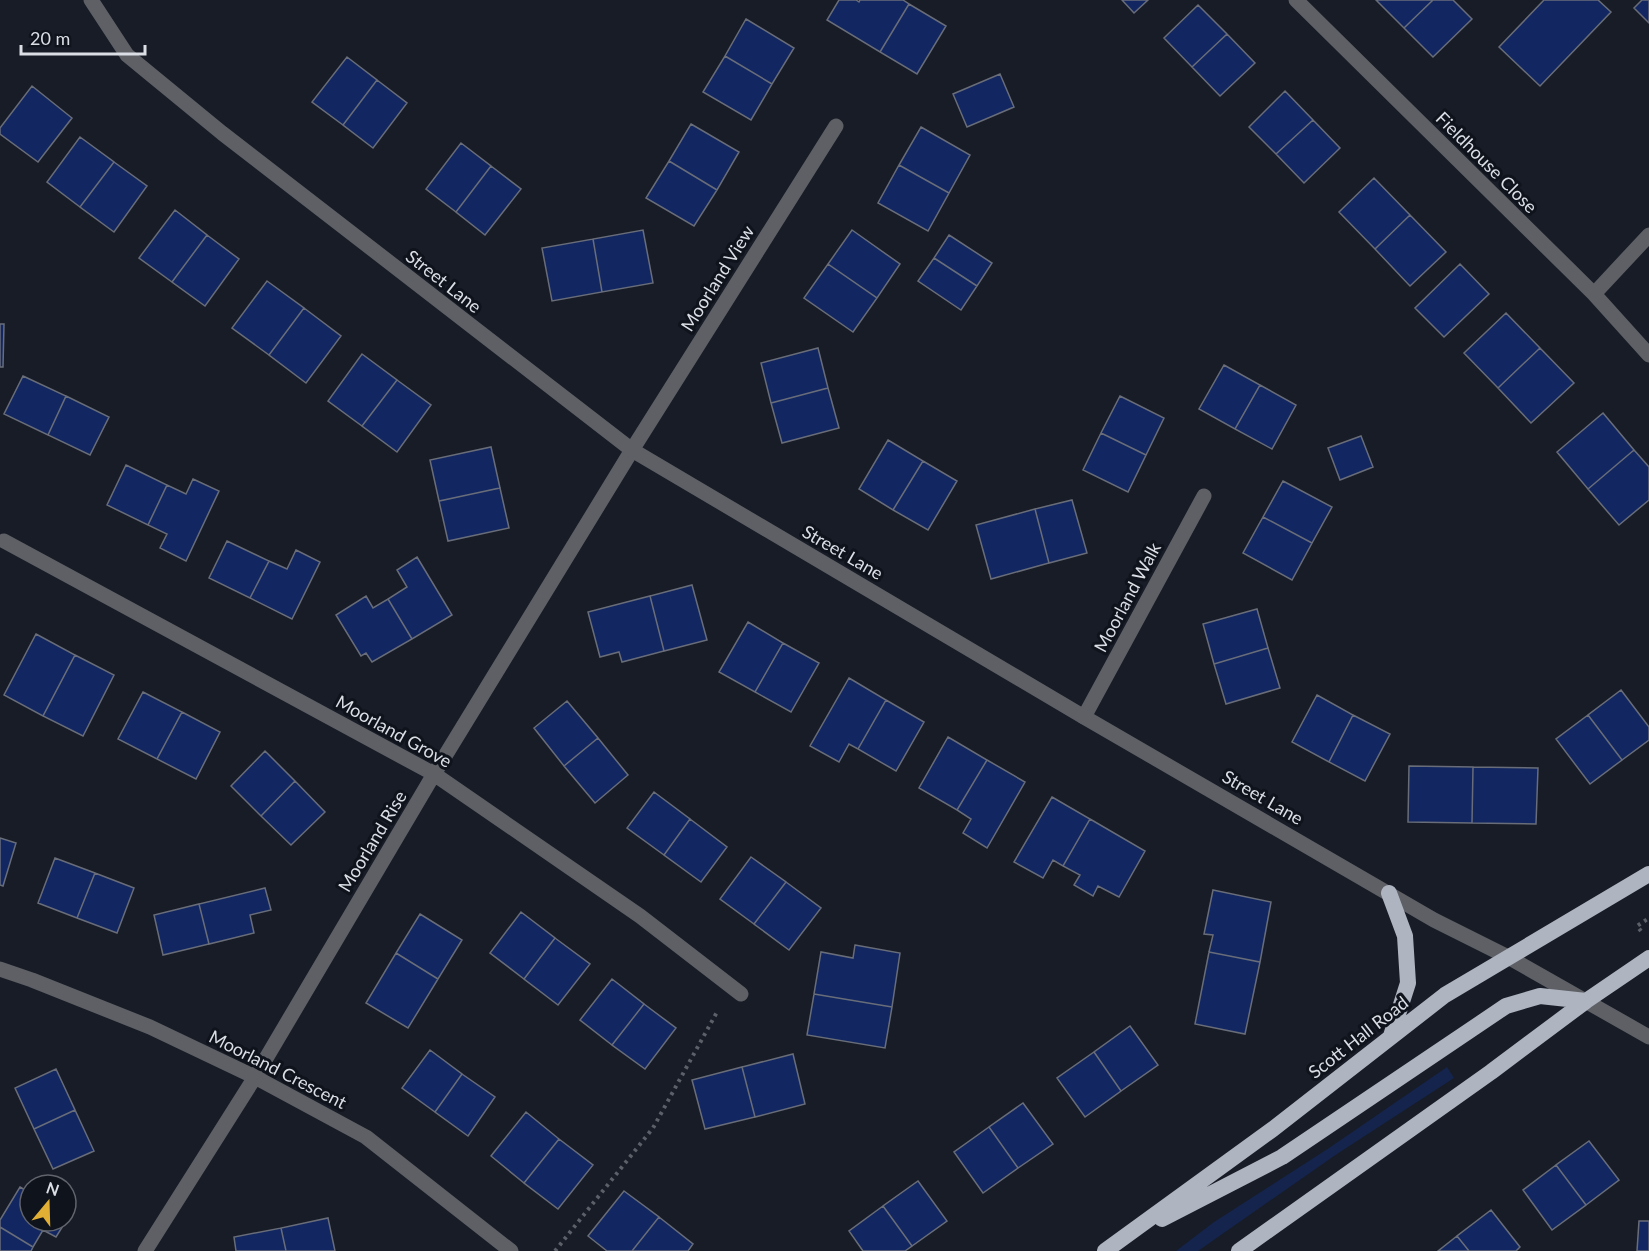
<svg xmlns="http://www.w3.org/2000/svg" width="1649" height="1251" viewBox="0 0 1649 1251" font-family="Lato,sans-serif">
  <rect width="100%" height="100%" fill="#181c26"/>
  <path fill="#15244c" d="M 1447,1067 L 1454,1078 L 1337,1154 L 1198,1251 L 1176,1251 L 1214,1222 L 1329,1148 Z"/>
  <path fill="#122661" stroke="#686d79" stroke-width="1.5" d="M 839,0 L 856,0 L 859,2 L 860,0 L 903,0 L 909,4 L 880,52 L 827,20 Z
    M 1122,0 L 1148,0 L 1134,13 Z
    M 1376,0 L 1433,0 L 1404,28 Z
    M 1433,0 L 1453,0 L 1472,19 L 1433,57 L 1404,28 Z
    M 1544,0 L 1598,0 L 1611,12 L 1540,86 L 1499,47 Z
    M 1642,0 L 1649,0 L 1649,23 L 1634,8 Z
    M 909,4 L 946,26 L 917,74 L 880,52 Z
    M 1198,5 L 1227,34 L 1192,67 L 1164,38 Z
    M 746,19 L 794,48 L 772,84 L 725,56 Z
    M 1227,34 L 1255,63 L 1220,96 L 1192,67 Z
    M 725,56 L 772,84 L 751,120 L 703,92 Z
    M 347,57 L 377,80 L 343,125 L 312,102 Z
    M 1000,74 L 1014,107 L 967,127 L 953,94 Z
    M 377,80 L 407,103 L 373,148 L 343,125 Z
    M 32,86 L 72,118 L 38,162 L 0,134 L 0,128 Z
    M 1285,91 L 1313,120 L 1276,154 L 1249,127 Z
    M 1313,120 L 1340,148 L 1304,183 L 1276,154 Z
    M 691,124 L 739,152 L 717,190 L 669,161 Z
    M 921,127 L 970,155 L 949,193 L 899,165 Z
    M 80,137 L 114,162 L 80,207 L 47,182 Z
    M 461,143 L 491,166 L 456,212 L 426,189 Z
    M 669,161 L 717,190 L 694,226 L 646,198 Z
    M 114,162 L 147,186 L 114,232 L 80,207 Z
    M 899,165 L 949,193 L 928,231 L 878,203 Z
    M 491,166 L 521,189 L 485,235 L 456,212 Z
    M 1374,178 L 1410,215 L 1375,249 L 1339,212 Z
    M 175,210 L 207,235 L 172,282 L 139,258 Z
    M 1410,215 L 1446,252 L 1410,286 L 1375,249 Z
    M 643,230 L 653,283 L 602,292 L 593,239 Z
    M 852,230 L 900,264 L 877,298 L 828,264 Z
    M 207,235 L 239,259 L 205,306 L 172,282 Z
    M 949,235 L 992,263 L 977,286 L 934,258 Z
    M 593,239 L 602,292 L 552,301 L 542,248 Z
    M 934,258 L 977,286 L 961,310 L 918,281 Z
    M 828,264 L 877,298 L 853,332 L 804,298 Z
    M 1460,264 L 1489,294 L 1444,337 L 1415,308 Z
    M 267,281 L 304,308 L 269,355 L 232,328 Z
    M 304,308 L 341,336 L 306,383 L 269,355 Z
    M 1506,313 L 1540,348 L 1498,388 L 1464,353 Z
    M 0,324 L 4,324 L 3,367 L 0,367 Z
    M 818,348 L 828,388 L 771,403 L 761,363 Z
    M 1540,348 L 1574,383 L 1531,423 L 1498,388 Z
    M 362,354 L 397,380 L 362,426 L 328,401 Z
    M 1224,365 L 1260,385 L 1235,429 L 1199,409 Z
    M 23,376 L 66,396 L 48,435 L 4,414 Z
    M 397,380 L 431,405 L 397,452 L 362,426 Z
    M 1260,385 L 1296,405 L 1272,449 L 1235,429 Z
    M 828,388 L 839,428 L 782,443 L 771,403 Z
    M 66,396 L 109,417 L 90,455 L 48,435 Z
    M 1120,396 L 1164,418 L 1146,455 L 1101,433 Z
    M 1603,413 L 1634,450 L 1588,489 L 1557,452 Z
    M 1101,433 L 1146,455 L 1128,492 L 1083,470 Z
    M 1361,436 L 1373,467 L 1340,480 L 1328,448 Z
    M 888,440 L 923,461 L 893,510 L 859,489 Z
    M 491,447 L 500,488 L 439,501 L 430,460 Z
    M 1634,450 L 1649,467 L 1649,500 L 1619,525 L 1588,489 Z
    M 923,461 L 957,481 L 928,530 L 893,510 Z
    M 126,465 L 167,485 L 148,525 L 107,505 Z
    M 193,479 L 219,491 L 186,561 L 160,548 L 167,534 L 148,525 L 167,485 L 186,494 Z
    M 1283,481 L 1332,507 L 1312,543 L 1263,517 Z
    M 500,488 L 509,528 L 448,541 L 439,501 Z
    M 1072,500 L 1087,553 L 1049,563 L 1035,509 Z
    M 1035,509 L 1049,563 L 991,579 L 976,525 Z
    M 1263,517 L 1312,543 L 1292,580 L 1243,553 Z
    M 227,541 L 269,561 L 250,598 L 209,578 Z
    M 296,550 L 320,562 L 292,619 L 250,598 L 269,561 L 287,569 Z
    M 417,557 L 452,615 L 412,639 L 388,599 L 407,587 L 397,570 Z
    M 692,585 L 707,640 L 664,651 L 650,596 Z
    M 366,596 L 373,608 L 388,599 L 412,639 L 372,662 L 366,653 L 361,656 L 336,615 Z
    M 650,596 L 664,651 L 622,662 L 619,652 L 600,657 L 588,612 Z
    M 1257,609 L 1268,648 L 1214,664 L 1203,624 Z
    M 748,622 L 783,643 L 755,692 L 719,672 Z
    M 36,634 L 75,655 L 43,716 L 4,695 Z
    M 783,643 L 819,663 L 791,712 L 755,692 Z
    M 1268,648 L 1280,688 L 1226,704 L 1214,664 Z
    M 75,655 L 114,675 L 83,736 L 43,716 Z
    M 849,678 L 886,700 L 858,749 L 849,744 L 839,762 L 810,746 Z
    M 1621,690 L 1649,727 L 1649,740 L 1622,760 L 1588,715 Z
    M 143,692 L 182,712 L 157,759 L 118,739 Z
    M 1317,695 L 1353,715 L 1329,762 L 1292,742 Z
    M 886,700 L 924,722 L 896,771 L 858,749 Z
    M 567,701 L 598,738 L 564,766 L 534,728 Z
    M 182,712 L 220,732 L 196,779 L 157,759 Z
    M 1353,715 L 1390,734 L 1365,781 L 1329,762 Z
    M 1588,715 L 1622,760 L 1590,784 L 1556,739 Z
    M 948,737 L 987,760 L 957,810 L 919,788 Z
    M 598,738 L 628,775 L 595,803 L 564,766 Z
    M 265,751 L 295,781 L 261,816 L 231,786 Z
    M 987,760 L 1025,782 L 987,848 L 963,833 L 971,819 L 957,810 Z
    M 1409,766 L 1473,767 L 1472,823 L 1408,822 Z
    M 1473,767 L 1538,768 L 1536,824 L 1472,823 Z
    M 295,781 L 325,812 L 291,845 L 261,816 Z
    M 654,792 L 690,819 L 664,855 L 627,828 Z
    M 1052,797 L 1090,819 L 1063,866 L 1053,860 L 1043,878 L 1014,862 Z
    M 690,819 L 727,847 L 701,882 L 664,855 Z
    M 1090,819 L 1145,851 L 1119,897 L 1098,886 L 1093,896 L 1074,885 L 1080,875 L 1063,866 Z
    M 0,838 L 16,843 L 3,886 L 0,885 Z
    M 751,857 L 786,882 L 754,924 L 720,899 Z
    M 55,858 L 95,873 L 77,918 L 38,903 Z
    M 95,873 L 134,888 L 117,933 L 77,918 Z
    M 786,882 L 821,908 L 789,950 L 754,924 Z
    M 265,888 L 271,910 L 250,915 L 254,933 L 209,944 L 199,904 Z
    M 1213,890 L 1271,902 L 1260,962 L 1209,952 L 1213,935 L 1204,934 Z
    M 199,904 L 209,944 L 163,955 L 154,915 Z
    M 521,912 L 555,938 L 524,979 L 490,953 Z
    M 420,914 L 462,940 L 438,979 L 396,953 Z
    M 555,938 L 590,964 L 558,1005 L 524,979 Z
    M 855,945 L 900,953 L 892,1007 L 814,994 L 821,952 L 853,958 Z
    M 1209,952 L 1260,962 L 1245,1034 L 1195,1024 Z
    M 396,953 L 438,979 L 408,1028 L 366,1003 Z
    M 612,979 L 644,1004 L 612,1045 L 580,1020 Z
    M 814,994 L 892,1007 L 885,1048 L 807,1035 Z
    M 644,1004 L 676,1028 L 645,1069 L 612,1045 Z
    M 1130,1026 L 1158,1065 L 1121,1091 L 1094,1052 Z
    M 430,1050 L 462,1074 L 435,1112 L 402,1088 Z
    M 1094,1052 L 1121,1091 L 1085,1117 L 1057,1078 Z
    M 793,1054 L 805,1104 L 755,1117 L 742,1067 Z
    M 742,1067 L 755,1117 L 705,1129 L 692,1080 Z
    M 56,1069 L 75,1110 L 34,1129 L 15,1088 Z
    M 462,1074 L 495,1097 L 468,1136 L 435,1112 Z
    M 1023,1103 L 1053,1144 L 1018,1168 L 989,1127 Z
    M 75,1110 L 94,1151 L 53,1169 L 34,1129 Z
    M 526,1112 L 559,1139 L 524,1183 L 491,1156 Z
    M 989,1127 L 1018,1168 L 983,1193 L 954,1152 Z
    M 559,1139 L 593,1165 L 558,1209 L 524,1183 Z
    M 1589,1141 L 1619,1180 L 1586,1205 L 1556,1165 Z
    M 1556,1165 L 1586,1205 L 1552,1230 L 1523,1190 Z
    M 918,1181 L 947,1221 L 912,1246 L 883,1206 Z
    M 20,1187 L 30,1193 L 30,1221 L 66,1221 L 56,1237 L 43,1230 L 33,1247 L 0,1227 L 0,1220 Z
    M 624,1191 L 659,1217 L 632,1251 L 607,1251 L 588,1236 Z
    M 883,1206 L 912,1246 L 905,1251 L 863,1251 L 849,1231 Z
    M 1491,1210 L 1520,1247 L 1516,1251 L 1469,1251 L 1457,1236 Z
    M 659,1217 L 693,1244 L 688,1251 L 632,1251 Z
    M 328,1218 L 335,1251 L 286,1251 L 281,1228 Z
    M 1639,1221 L 1649,1221 L 1649,1251 L 1637,1251 Z
    M 0,1227 L 33,1247 L 31,1251 L 0,1251 Z
    M 281,1228 L 286,1251 L 236,1251 L 234,1237 Z
    M 1457,1236 L 1469,1251 L 1438,1251 Z"/>
  <g fill="none" stroke-linecap="round" stroke-linejoin="round">
    <path stroke="#5c6069" stroke-width="4" stroke-dasharray="3 4.5" stroke-linecap="butt" d="M 1641,931 L 1637,926 L 1649,918
      M 555,1251 L 653,1128 L 717,1012"/>
    <path stroke="#5e6066" stroke-width="15" d="M 1296,0 L 1594,294 L 1649,355
      M 1594,294 L 1649,235
      M 4,541 L 434,774 L 640,916 L 741,994
      M 1084,717 L 1204,496
      M 0,969 L 32,980 L 150,1027 L 255,1077 L 366,1137 L 511,1251
      M 145,1251 L 255,1077 L 434,774 L 632,450 L 836,126"/>
    <path stroke="#5e6066" stroke-width="15" d="M 91,0 L 127,55 L 222,133 L 632,450 L 1084,717 L 1434,920 L 1508,957 L 1649,1037"/>
    <path stroke="#aeb4c0" stroke-width="16" d="M 1389,893 L 1405,936 L 1408,983 L 1391,1036
      M 1162,1219 L 1282,1157 L 1506,1006 L 1540,996 L 1586,1001
      M 1105,1251 L 1273,1129 L 1445,995 L 1649,874
      M 1239,1251 L 1491,1072 L 1586,1001 L 1649,958"/>
  </g>
  <g text-anchor="middle" dominant-baseline="central" stroke-width="6" stroke-linejoin="round" paint-order="stroke">
    <g font-size="18" fill="#dbdee5" stroke="#0f131c">
      <text transform="translate(1487 162) rotate(45)">Fieldhouse Close</text>
      <text transform="translate(717 278) rotate(-58)">Moorland View</text>
      <text transform="translate(444 281) rotate(38)">Street Lane</text>
      <text transform="translate(843 552) rotate(30)">Street Lane</text>
      <text transform="translate(1127 597) rotate(-62)">Moorland Walk</text>
      <text transform="translate(394 731) rotate(29)">Moorland Grove</text>
      <text transform="translate(1263 797) rotate(30)">Street Lane</text>
      <text transform="translate(372 841) rotate(-59)">Moorland Rise</text>
      <text transform="translate(1358 1037) rotate(-38)">Scott Hall Road</text>
      <text transform="translate(278 1069) rotate(27)">Moorland Crescent</text>
    </g>
  </g>
  <g transform="translate(48 1203) rotate(19)"><circle r="28" fill="#0f131c" stroke="#61646c" stroke-width="1.5"/>
  <path d="M0-4.5L10 22L0 15L-10 22Z" fill="#e1af34"/>
  <text y="-9" font-size="16" font-weight="bold" text-anchor="middle" fill="#dbdee5">N</text>
  </g>
  <path d="M21 45v9h124v-9" fill="none" stroke="#dbdee5" stroke-width="3"/>
  <text x="30" y="45" font-size="18" fill="#dbdee5" stroke="#0f131c" stroke-width="4.5" paint-order="stroke">20 m</text>
</svg>
